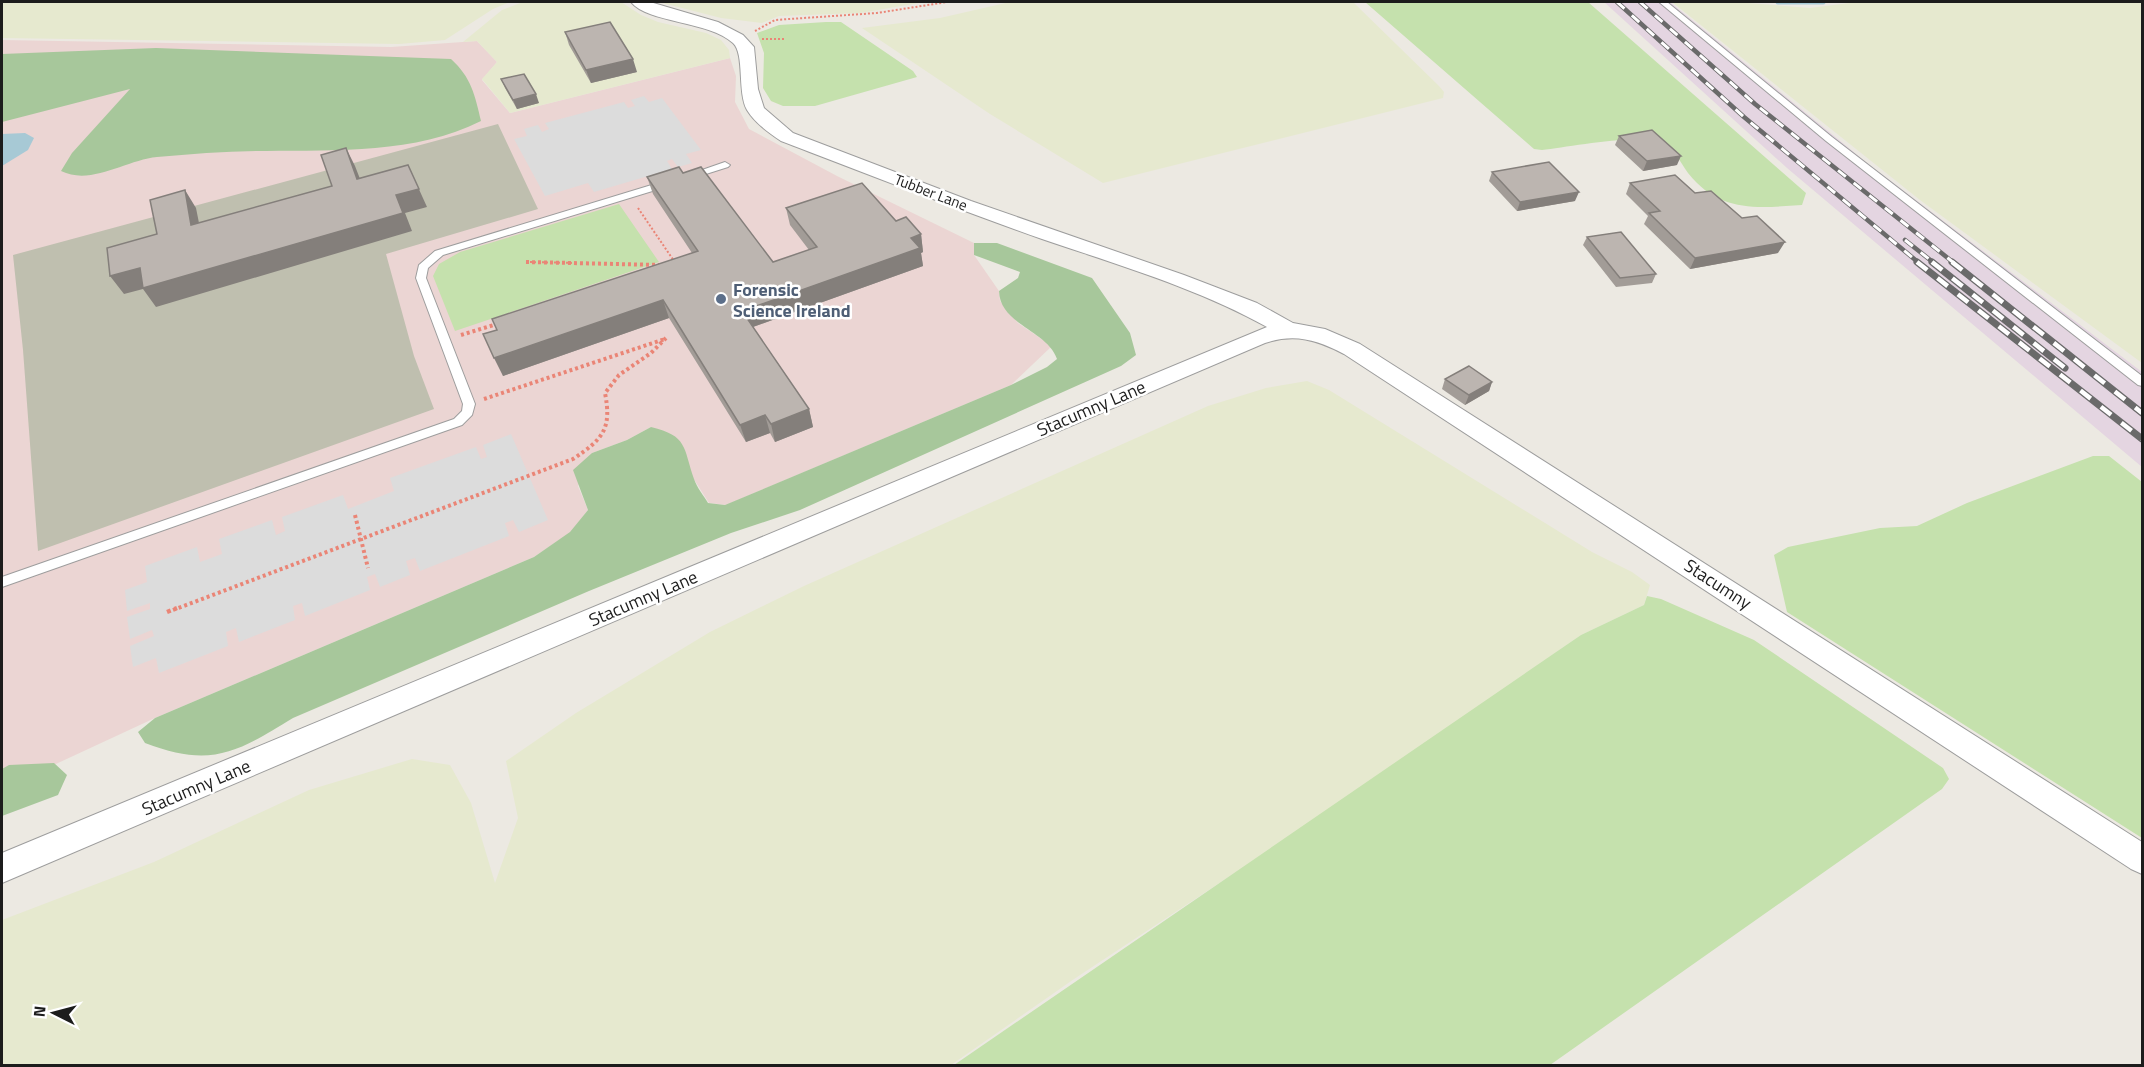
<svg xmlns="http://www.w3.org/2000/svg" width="2144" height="1067" viewBox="0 0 2144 1067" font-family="'Titillium Web',sans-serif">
  <rect width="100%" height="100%" fill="#ece9e2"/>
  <path fill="#ebd5d3" d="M 2,40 L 391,47 L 477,41 L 497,62 L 482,80 L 510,113 L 730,58 L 736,76 L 735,102 L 749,129 L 837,176 L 974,243 L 974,255 L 999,291 L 1000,301 L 1018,323 L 1052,346 L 1011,385 L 726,505 L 709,503 L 695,481 L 651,427 L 627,440 L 592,453 L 578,486 L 588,510 L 571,532 L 534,557 L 155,718 L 2,789 Z"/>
  <path fill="#e4d5e1" d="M 1604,2 L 1670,2 L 1866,162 L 2142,372 L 2142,467 L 1787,168 Z"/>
  <path fill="#bfbfaf" d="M 498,124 L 538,209 L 386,254 L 414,356 L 434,409 L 38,551 L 23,350 L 13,255 Z"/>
  <path fill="#e6e9cf" d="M 2,2 L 510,2 L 493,9 L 445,40 L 399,44 L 2,38 Z
    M 523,2 L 621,2 L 641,15 L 658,22 L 706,33 L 721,40 L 729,50 L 730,58 L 510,113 L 482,79 L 497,62 L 477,41 L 463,42 L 502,10 Z
    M 659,2 L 925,2 L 860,13 L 779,16 L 762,23 L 721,18 Z
    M 1010,2 L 1353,2 L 1439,86 L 1444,92 L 1443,98 L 1103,183 L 990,114 L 862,28 L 940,18 Z
    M 1672,2 L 1735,2 L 1810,8 L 1857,2 L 2142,2 L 2142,363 L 1920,200 Z
    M 1307,381 L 1329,390 L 1592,552 L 1632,572 L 1650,585 L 1644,605 L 1581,635 L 1342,802 L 1074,979 L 951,1065 L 2,1066 L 2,920 L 154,862 L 309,790 L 412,759 L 450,765 L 471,803 L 495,883 L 518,818 L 506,761 L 576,713 L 710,632 L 804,586 L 1208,406 L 1266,388 Z"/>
  <path fill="#c5e1ad" d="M 1365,2 L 1588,2 L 1806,193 L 1802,205 C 1756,208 1720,213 1688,173 C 1680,162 1675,149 1661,143 C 1639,133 1569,147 1542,150 L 1534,149 Z
    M 826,22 L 841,22 L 913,71 L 917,77 L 815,106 L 783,106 L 771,101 L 763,88 L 764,53 L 757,33 L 779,25 Z
    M 619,204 L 659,262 L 455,331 L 433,276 L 439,264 L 460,252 Z
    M 2093,456 L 2109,456 L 2142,482 L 2142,838 L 1787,612 L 1774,555 L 1788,547 L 1880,528 L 1917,526 L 1967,503 Z
    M 1647,596 L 1661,599 L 1754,640 L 1943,768 L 1949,779 L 1942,789 L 1550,1065 L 954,1065 L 1581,635 L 1644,605 Z"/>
  <path fill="#a7c79b" d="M 156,48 L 451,59 C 471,77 475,95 481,121 C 415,154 337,150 266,151 C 230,151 193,154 157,157 C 126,160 91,186 61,171 L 72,153 L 130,89 L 2,122 L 2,54 Z
    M 974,243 L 997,243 L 1092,278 L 1130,333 L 1136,355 L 1121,366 L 800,510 L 731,533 L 589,591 L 293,718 C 236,753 211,768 145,743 L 138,732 L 155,718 L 534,557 L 570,532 L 588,510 L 573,470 L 592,453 L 627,440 L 651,427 C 688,436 683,447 694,479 C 697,488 704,496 708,503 L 725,505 L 1011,385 L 1047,367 L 1057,359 C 1047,330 1000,325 999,291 L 1018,278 L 1020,272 L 974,255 Z
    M 54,763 L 67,775 L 58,795 L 2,816 L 2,769 L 9,765 Z"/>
  <path fill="#dcdcdc" d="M 644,96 L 649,102 L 662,98 L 701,150 L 686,154 L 692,163 L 678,167 L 672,159 L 667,161 L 672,169 L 594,192 L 588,183 L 545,196 L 514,139 L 527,136 L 524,129 L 538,125 L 542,132 L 549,129 L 545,123 L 624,102 L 628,108 L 635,106 L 631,100 Z
    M 511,434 L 548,520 L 519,532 L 513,520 L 505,523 L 509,536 L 420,571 L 415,558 L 406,561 L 410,575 L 380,587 L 375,574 L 367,577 L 370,590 L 305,616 L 302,603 L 293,606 L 295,620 L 239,642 L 236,628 L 226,632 L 228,646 L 159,673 L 156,658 L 133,667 L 130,646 L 154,636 L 152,630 L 130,639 L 127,617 L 150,609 L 150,603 L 127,611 L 125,590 L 147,582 L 145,566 L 197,547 L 200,562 L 222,554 L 219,539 L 272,520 L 276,535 L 285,531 L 282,517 L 343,495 L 348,509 L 394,491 L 390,478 L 476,447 L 481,459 L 487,457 L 483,445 Z"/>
  <path fill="#a7c9d5" d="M 25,133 L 34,138 L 28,150 L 2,166 L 2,134 Z"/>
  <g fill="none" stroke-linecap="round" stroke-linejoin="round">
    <path stroke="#a7c9d5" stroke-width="5" d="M 1778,2 L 1823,2"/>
    <defs>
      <path id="service" d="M 1659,2 L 1667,2 L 1832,137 L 2142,376 L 2142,386 L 2138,385 L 1826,141 Z
        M 725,162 L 730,165 L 728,167 L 687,180 L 682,177 Z
        M 668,180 L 672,181 L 672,185 L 443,255 L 428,268 L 426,278 L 475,404 L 472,415 L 462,425 L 2,587 L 2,577 L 454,419 L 462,411 L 463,404 L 416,278 L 419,265 L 435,251 Z"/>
      <path id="minor" d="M 631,2 L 650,2 L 718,22 L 743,35 L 754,47 L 758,89 L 764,108 L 793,133 L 971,201 L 1184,275 L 1257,303 L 1293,323 L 1325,329 L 1360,344 L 2142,842 L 2142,874 L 2131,869 L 1344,354 C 1317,340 1295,333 1265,343 L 2,883 L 2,853 L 1267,327 C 1197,288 1118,265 1042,239 C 954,208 867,174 781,141 C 768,132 755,123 747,110 C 737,92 745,54 733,43 C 709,21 648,23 631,2 Z"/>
    </defs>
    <use href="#service" stroke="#9d9d9d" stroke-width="2"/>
    <use href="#minor" stroke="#9d9d9d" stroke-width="2"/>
    <path stroke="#ea8576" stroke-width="2" stroke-dasharray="2 2" stroke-linecap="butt" d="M 755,31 L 775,20 L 877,13 L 947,2
      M 762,39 L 785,39
      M 638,208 L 674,261
      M 526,262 L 578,263"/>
    <path stroke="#ea8576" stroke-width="4" stroke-dasharray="3 3" stroke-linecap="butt" d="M 526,262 L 661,265
      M 461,335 L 497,324
      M 484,399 L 665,339
      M 355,515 L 368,568
      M 173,610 L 573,459 C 603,439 612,429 605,393 L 619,375 L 651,353 L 666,338"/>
    <path stroke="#ea8576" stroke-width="4.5" stroke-dasharray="4 4" stroke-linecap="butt" d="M 167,612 L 177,608"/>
    <use href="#service" fill="#fff" fill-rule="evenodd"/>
    <use href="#minor" fill="#fff" fill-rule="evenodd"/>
    <defs>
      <path id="rail-far1" d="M 1617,2 L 1744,117 L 1919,263
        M 1640,2 L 1755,104 L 1954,263
        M 1905,240 L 1934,263"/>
      <path id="rail" d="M 1917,262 L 2142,439
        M 1932,262 L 2065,368
        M 1952,262 L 2142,413"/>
    </defs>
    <use href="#rail-far1" stroke="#6a6a6a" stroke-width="4.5"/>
    <use href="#rail" stroke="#6a6a6a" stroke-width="7"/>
    <use href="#rail-far1" stroke="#fff" stroke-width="3" stroke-dasharray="10" stroke-linecap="butt"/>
    <use href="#rail" stroke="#fff" stroke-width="4.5" stroke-dasharray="13" stroke-linecap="butt"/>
  </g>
  <path fill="#a29c97" d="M 565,32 L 637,72 L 591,83 L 569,45 Z
    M 501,79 L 539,103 L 517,109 L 505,88 Z
    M 1619,136 L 1677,165 L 1643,171 L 1615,145 Z
    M 1492,172 L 1575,201 L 1517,211 L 1489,181 Z
    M 683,173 L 773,262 L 809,250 L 790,225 L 786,208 L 896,221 L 921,234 L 923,252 L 921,253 L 923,266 L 753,327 L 809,409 L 813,427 L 775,442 L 770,433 L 746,442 L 669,318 L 503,376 L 497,330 L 692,253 L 653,194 L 647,177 Z
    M 1630,183 L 1695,193 L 1778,253 L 1690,269 L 1644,224 L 1648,216 L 1626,194 Z
    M 1587,237 L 1656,274 L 1652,283 L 1616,287 L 1583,245 Z
    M 1445,379 L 1492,382 L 1489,391 L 1465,405 L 1442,389 Z"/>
  <path fill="#847f7b" d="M 633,59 L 637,72 L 591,83 L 586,70 Z
    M 536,94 L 539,103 L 517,109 L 513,100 Z
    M 346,148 L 355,166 L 367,197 L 357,179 Z
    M 1681,156 L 1677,165 L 1643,171 L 1647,161 Z
    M 408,165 L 427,207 L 405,213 L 412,231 L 156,307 L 143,289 L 124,294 L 110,276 L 396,195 Z
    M 185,190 L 196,208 L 203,243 L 191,225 Z
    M 1579,192 L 1575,201 L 1517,211 L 1520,202 Z
    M 921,234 L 923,252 L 921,253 L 923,266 L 747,329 L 742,311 L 911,238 Z
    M 1785,242 L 1778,253 L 1690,269 L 1695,258 Z
    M 663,300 L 669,318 L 503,376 L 494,358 Z
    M 1492,382 L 1489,391 L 1465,405 L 1469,395 Z
    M 809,409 L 813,427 L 775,442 L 771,424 Z
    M 765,415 L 770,433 L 746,442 L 740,425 Z"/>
  <path fill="#bcb5b0" stroke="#847f7b" stroke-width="1.5" d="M 610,22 L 633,59 L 586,70 L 565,32 Z
    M 524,74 L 536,94 L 513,100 L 501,79 Z
    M 1652,130 L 1681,156 L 1647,161 L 1619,136 Z
    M 346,148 L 357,179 L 408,165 L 419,189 L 396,195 L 403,213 L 143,288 L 140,268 L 110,276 L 107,248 L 157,234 L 150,200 L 185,190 L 191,225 L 332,186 L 321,155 Z
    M 1549,162 L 1579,192 L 1520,202 L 1492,172 Z
    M 679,167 L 683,173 L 701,167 L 773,262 L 817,247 L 786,208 L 862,183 L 896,221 L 906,217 L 921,234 L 911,238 L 920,248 L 742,311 L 809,409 L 771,424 L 765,415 L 740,425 L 663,300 L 494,358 L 483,334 L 497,330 L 492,319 L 698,251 L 647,177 Z
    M 1675,175 L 1695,193 L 1711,191 L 1742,218 L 1757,216 L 1785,242 L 1695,258 L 1649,213 L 1660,211 L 1630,183 Z
    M 1621,232 L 1656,274 L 1620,278 L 1587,237 Z
    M 1469,366 L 1492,382 L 1469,395 L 1445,379 Z"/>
  <circle fill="#5c6f8a" stroke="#fff" stroke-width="2" cx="721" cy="299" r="6"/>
  <g text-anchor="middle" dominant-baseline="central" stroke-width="5" stroke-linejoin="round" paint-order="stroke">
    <g font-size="15" fill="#1c1c1c" stroke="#fff">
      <text transform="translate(931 192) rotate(21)">Tubber Lane</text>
    </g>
    <g font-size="18" font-weight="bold" fill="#4e5e75" stroke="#fff" text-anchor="start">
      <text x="733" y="289">Forensic<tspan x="733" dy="21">Science Ireland</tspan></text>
    </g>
    <g font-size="18" fill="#1c1c1c" stroke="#fff">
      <text transform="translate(1091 408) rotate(-23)">Stacumny Lane</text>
      <text transform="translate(1718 584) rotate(33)">Stacumny</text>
      <text transform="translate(643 598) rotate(-23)">Stacumny Lane</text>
      <text transform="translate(196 787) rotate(-23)">Stacumny Lane</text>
    </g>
  </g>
  <rect width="2144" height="1067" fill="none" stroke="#1c1c1c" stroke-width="6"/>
  <g transform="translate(54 1013) rotate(276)" stroke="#ffffff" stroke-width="4.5" paint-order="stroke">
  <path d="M0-4.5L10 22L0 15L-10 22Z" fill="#1c1c1c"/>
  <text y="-9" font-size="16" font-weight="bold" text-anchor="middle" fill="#1c1c1c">N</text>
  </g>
</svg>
